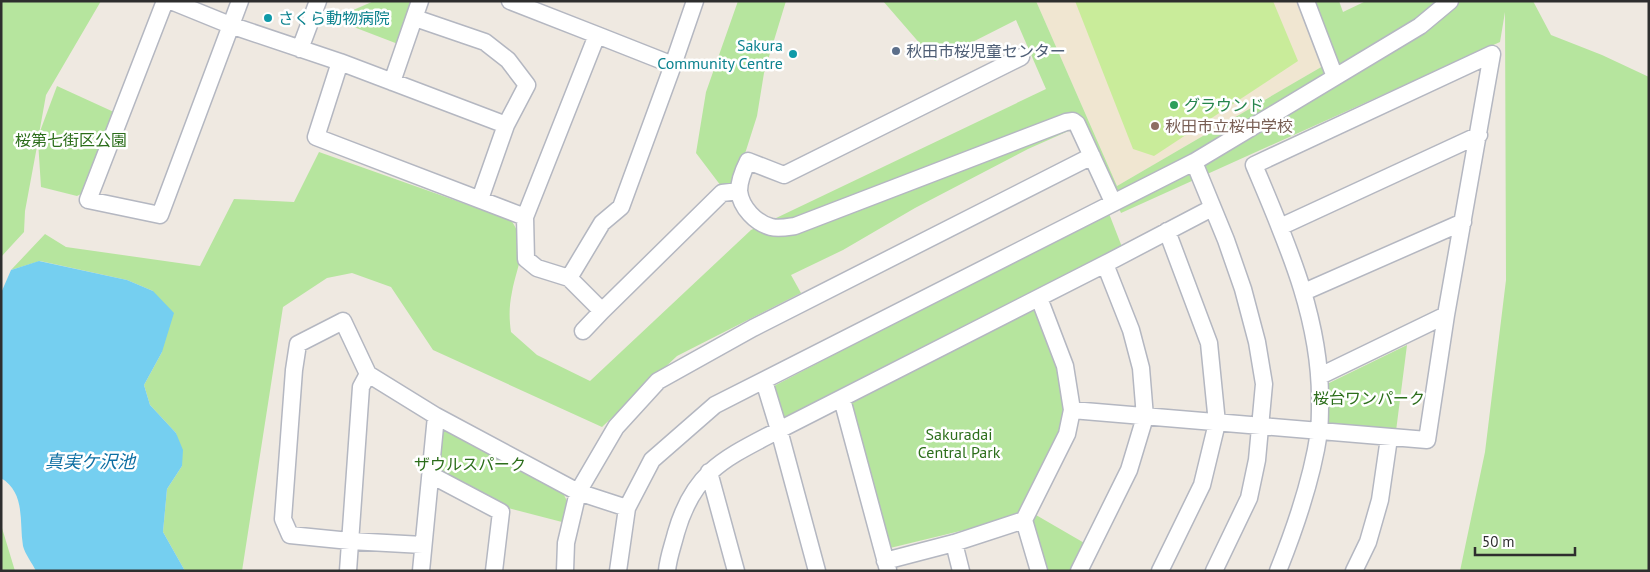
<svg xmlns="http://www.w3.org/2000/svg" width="1650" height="572" viewBox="0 0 1650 572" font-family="'PT Sans','Noto Sans JP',sans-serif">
  <rect width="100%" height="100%" fill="#efe9e1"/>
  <path fill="#f0e6d1" d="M 1036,1 L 1299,1 L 1323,66 L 1117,186 Z"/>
  <path fill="#b6e59e" d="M 1,1 L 101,1 L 46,95 L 39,134 L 57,86 L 116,113 L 85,192 L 77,196 L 41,187 L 38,141 L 25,211 L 24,232 L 1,257 Z
    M 374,1 L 414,1 L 398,44 L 338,21 L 351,11 Z
    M 738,1 L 786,1 L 764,73 L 757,116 L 735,185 L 721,186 L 696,153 L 706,92 Z
    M 883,1 L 1036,1 L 1117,186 L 1323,66 L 1299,1 L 1339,1 L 1343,12 L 1366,1 L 1533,1 L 1551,35 L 1602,55 L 1649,77 L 1649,571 L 1460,571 L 1485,452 L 1506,280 L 1505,12 L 1500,42 L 1121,213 L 1082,125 L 1028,149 L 915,208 L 843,250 L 791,275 L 801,293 L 677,356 L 602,427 L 433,350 L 391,287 L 352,273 L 327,278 L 283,307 L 242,571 L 185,571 L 163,532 L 167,489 L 182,466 L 176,433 L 150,405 L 144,385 L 162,352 L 153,291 L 127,280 L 40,261 L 11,270 L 45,234 L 66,247 L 200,266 L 234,199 L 294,202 L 319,152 L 511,220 C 530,248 517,264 512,292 C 509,306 509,318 511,332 L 537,355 L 590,381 L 751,230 L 1046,89 L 1016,20 L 935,61 Z
    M 1108,211 L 1122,247 L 783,419 L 774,386 Z
    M 1031,309 L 1038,313 L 1059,366 L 1064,404 L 1058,436 L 1023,510 L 1014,518 L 890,548 L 849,404 Z
    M 1407,345 L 1396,431 L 1330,426 L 1324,420 L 1325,385 Z
    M 443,428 L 563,493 L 568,503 L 562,522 L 504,507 L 444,473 L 439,467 Z
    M 1036,515 L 1086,544 L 1072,571 L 1043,571 L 1031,523 Z
    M 1,527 L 2,528 L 15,571 L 1,571 Z"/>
  <path fill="#c9ec9a" d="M 1075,1 L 1273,1 L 1298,61 L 1154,156 L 1133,149 Z"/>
  <path fill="#75cff0" d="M 39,261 L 127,280 L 153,291 L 174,313 L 162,352 L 144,385 L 150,405 L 176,433 L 183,450 L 182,466 L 167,489 L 163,532 L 185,571 L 36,571 C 32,563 25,554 23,546 C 19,522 26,493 1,478 L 1,293 L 11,270 Z"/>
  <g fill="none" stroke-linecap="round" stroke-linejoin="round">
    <defs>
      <path id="minor" d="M 165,1 L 88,200 L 160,215 L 240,1
        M 171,1 L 230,25 L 340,62 L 506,125
        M 510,1 L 597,35
        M 1306,1 L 1335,77
        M 415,18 L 485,42 L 508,60 L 527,85 L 506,125 L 480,199
        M 597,35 L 673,65 L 621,207 L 602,223 L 569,278 L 537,268 L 526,259 L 525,217 Z
        M 300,49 L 318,1
        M 1021,57 L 784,175 L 748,161 C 744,169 739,182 739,191 C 741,208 756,223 771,227 C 779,229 788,227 795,226 L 1066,122 L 1073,121 L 1077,124 L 1113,202
        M 340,62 L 316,137 L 525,217
        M 673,65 L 695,1
        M 392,82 L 420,1
        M 1194,162 L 1226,240 L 1243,289 L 1257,342 L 1264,384 L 1257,460 L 1249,498 L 1214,571
        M 1280,227 L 1479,135
        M 569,278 L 602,311
        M 1304,292 L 1463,222
        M 1039,298 L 1065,366 L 1072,410
        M 583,331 L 602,311 L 722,193 L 739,191
        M 368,374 L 343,321 L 298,344 L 294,370 L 283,519 L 290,535 L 350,541 L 423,545
        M 1320,376 L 1446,315
        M 764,381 L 779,430 L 817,571
        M 842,399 L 888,570
        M 709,472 L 736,571
        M 431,475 L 501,512 L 494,571
        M 1024,520 L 1039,571
        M 954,543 L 961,571
        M 885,561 L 954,543 L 1024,520 L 1067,434 L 1072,410 L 1427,440 L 1446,315 L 1492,54 L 1254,165 C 1286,241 1321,318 1320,402 C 1320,412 1320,422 1319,432 C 1312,480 1296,526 1278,571
        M 348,571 L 361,387 L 368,374 L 436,416 L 578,492 L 627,508
        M 421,571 L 436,416
        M 565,571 L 566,543 L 578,492 L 616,427 L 658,381 L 753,328 L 1092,156
        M 618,571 L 627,508 L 652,460 L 715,405 L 1194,162 L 1420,26 L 1450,1
        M 667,571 C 668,558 673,545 676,533 C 694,470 726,458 779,430 L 1105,264 L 1212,208
        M 1079,571 L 1129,470 L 1145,417 L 1141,368 L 1131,330 L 1105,264
        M 1160,571 L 1202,485 L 1217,423 L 1209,343 L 1167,231
        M 1354,571 L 1368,542 L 1380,500 L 1389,438"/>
    </defs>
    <use href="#minor" stroke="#b4b7c1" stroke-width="19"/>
    <use href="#minor" stroke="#fff" stroke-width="16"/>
  </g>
  <g fill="#0f9aa8" stroke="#fff" stroke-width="2">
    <circle cx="268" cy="18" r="5"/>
    <circle cx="793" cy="54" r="5"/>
  </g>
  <circle fill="#5c6f8a" stroke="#fff" stroke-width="2" cx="896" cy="51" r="5"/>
  <circle fill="#2e9e5b" stroke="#fff" stroke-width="2" cx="1174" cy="105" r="5"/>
  <circle fill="#8d6e63" stroke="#fff" stroke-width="2" cx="1155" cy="126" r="5"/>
  <g text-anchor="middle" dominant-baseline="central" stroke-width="5" stroke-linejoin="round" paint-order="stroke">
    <g font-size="16" fill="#0d838f" stroke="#fff" text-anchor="start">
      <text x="278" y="18">さくら動物病院</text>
      <text x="783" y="45" text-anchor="end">Sakura<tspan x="783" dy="18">Community Centre</tspan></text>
    </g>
    <g font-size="16" fill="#4e5e75" stroke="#fff" text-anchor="start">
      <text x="906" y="51">秋田市桜児童センター</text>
    </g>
    <g font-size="16" fill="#27864d" stroke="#fff" text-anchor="start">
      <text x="1184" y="105">グラウンド</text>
    </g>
    <g font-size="16" fill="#785e54" stroke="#fff" text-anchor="start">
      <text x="1165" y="126">秋田市立桜中学校</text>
    </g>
    <g font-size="16" fill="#2c6e1b" stroke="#fff">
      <text x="71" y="140">桜第七街区公園</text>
      <text x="1369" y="398">桜台ワンパーク</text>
      <text x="959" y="434">Sakuradai<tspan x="959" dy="18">Central Park</tspan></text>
      <text x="470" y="464">ザウルスパーク</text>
    </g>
    <g font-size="18" font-style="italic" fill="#0d6fa3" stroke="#fff">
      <text x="90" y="461">真実ケ沢池</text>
    </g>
  </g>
  <rect width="1650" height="572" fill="none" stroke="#2e2e2e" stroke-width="5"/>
  <path d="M1475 547v8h100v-8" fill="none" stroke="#2e2e2e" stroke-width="2.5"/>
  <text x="1482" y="547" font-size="15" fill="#2e2e2e" stroke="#ffffff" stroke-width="4" paint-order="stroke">50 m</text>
</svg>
